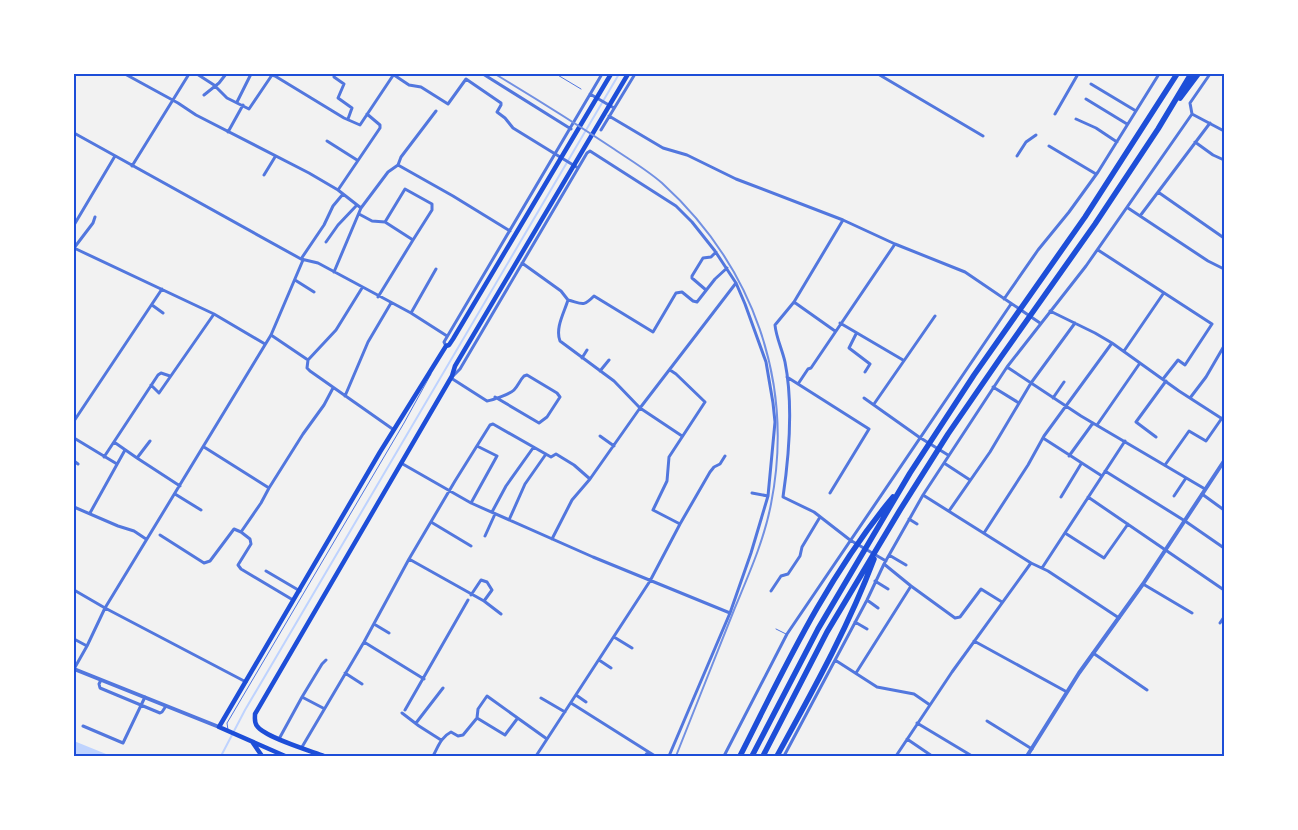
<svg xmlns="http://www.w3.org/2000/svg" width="1298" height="830" viewBox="0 0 1298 830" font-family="Bitter,serif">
  <rect width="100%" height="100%" fill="#f2f2f2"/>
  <path fill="#bfd3fe" d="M 74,741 L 111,756 L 116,756 L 82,756 L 74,753 Z"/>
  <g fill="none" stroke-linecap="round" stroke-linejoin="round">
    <path stroke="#bfd3fe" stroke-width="2" d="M 221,756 L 245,710 L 619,74"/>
    <path stroke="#5277de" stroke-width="1" d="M 556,74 L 581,89
      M 776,629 L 786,634
      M 228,730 L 227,723 L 230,718 L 404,423 L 431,374"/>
    <path stroke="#5277de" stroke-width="3" d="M 125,74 L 178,103 L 196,115 L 309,173 L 338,190 L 361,208
      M 197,74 L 214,85 L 227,98 L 249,109 L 272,75
      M 269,74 L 275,76 L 344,118 L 360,125 L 394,74
      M 334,74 L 334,77 L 344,84 L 338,98 L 352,108 L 348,119
      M 483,74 L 571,129
      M 878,74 L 983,136
      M 394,75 L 409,85 L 421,87 L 448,104 L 466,79 L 501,103 L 501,105 L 497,112 L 505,118 L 513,128 L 578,168
      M 1091,84 L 1136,111
      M 590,94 L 614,108
      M 204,95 L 219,83 L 226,74
      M 1086,99 L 1127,124
      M 237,102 L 251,74
      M 1055,114 L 1078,74
      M 1192,114 L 1224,131
      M 609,116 L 663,148 L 687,155 L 736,179 L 843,220 L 895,244 L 965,272 L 1040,323
      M 1076,119 L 1096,128 L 1117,142
      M 601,130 L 635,74
      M 228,132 L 243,105
      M 74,133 L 301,259 L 318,263 L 411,313 L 447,336
      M 327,141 L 357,160
      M 1195,142 L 1213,155 L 1224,160
      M 1049,146 L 1096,174
      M 1017,156 L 1026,142 L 1036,135
      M 398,165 L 401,157 L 436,111
      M 132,166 L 189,74
      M 264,175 L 275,157
      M 338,190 L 380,128 L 380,125 L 367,114
      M 1158,192 L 1224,238
      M 1128,208 L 1208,261 L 1224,269
      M 359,214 L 372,221 L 385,222 L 413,240 L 378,297
      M 1140,216 L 1210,123
      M 843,220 L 794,302 L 775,325 C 776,337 782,349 785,362 C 793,402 789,456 783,497 L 814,512 L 850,540 L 886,561
      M 385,222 L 405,189 L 432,204 L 432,210 L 413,240
      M 74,225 L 115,156
      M 326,242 L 338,225 L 357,205
      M 74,248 L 214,314 L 265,344
      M 74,248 L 93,223 L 95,217
      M 1098,250 L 1212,324 L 1185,365 L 1178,360 L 1163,379
      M 301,259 L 324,225 L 333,206 L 343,194
      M 522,263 L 561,291 L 568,300 C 564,313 555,328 560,341 L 614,381 L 640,408 L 682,436
      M 334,272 L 361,208 L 388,172 L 398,165 L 453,196 L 510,231
      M 295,280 L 314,292
      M 706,290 L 692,278 L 692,276 L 703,258 L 711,257 L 716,252
      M 1004,299 L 1038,250 L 1069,212 L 1098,172 L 1159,74
      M 568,300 C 583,304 583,307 594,296 L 653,332 L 676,293 L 682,292 L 693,301 L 697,302 L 715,279 L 727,268
      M 794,302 L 835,331
      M 152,305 L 163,313
      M 1050,311 L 1095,333 L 1112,343 L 1179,391 L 1224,420
      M 411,313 L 436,269
      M 840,323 L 903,360
      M 856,334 L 849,348 L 870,364 L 865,372
      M 271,335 L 308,360 L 336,330 L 362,288
      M 446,346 L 444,342 L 602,74
      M 1124,351 L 1163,294
      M 582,358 L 587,350
      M 308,360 L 307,368 L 310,371 L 394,430
      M 1007,367 L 1081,416 L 1205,489
      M 670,370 L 676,374 L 705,402 L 669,457 L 667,481 L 653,510 L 680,524
      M 600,371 L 609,360
      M 453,376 L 460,369 L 587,153 L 590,151 L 676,206 L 692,222 L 715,251 L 736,283 L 745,304 L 766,362 L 773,403 L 775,422 L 768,496 L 751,553 L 730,613 L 669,756
      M 787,377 L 869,429 L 830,493
      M 451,378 L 487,401 C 493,400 510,394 514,390 C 518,386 520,380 524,376 L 527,375 L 557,393 L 560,397 L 547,417 L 539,423 L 495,397
      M 798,384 L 808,369 L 811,368 L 895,244
      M 151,385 L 159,393 L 214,314
      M 993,387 L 1019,403
      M 345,396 L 368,342 L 391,303
      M 864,398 L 919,437 L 948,455
      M 1053,398 L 1064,382
      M 1190,398 L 1206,377 L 1224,346
      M 874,404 L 935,316
      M 74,421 L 162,289
      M 1097,425 L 1140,363
      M 600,436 L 614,446
      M 1156,437 L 1136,422 L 1166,381
      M 74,438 L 117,464
      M 1043,438 L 1102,476
      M 114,442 L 137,458 L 150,441
      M 204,447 L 269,488 L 303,434 L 324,405 L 333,388
      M 1069,456 L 1093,423
      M 104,457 L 158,375 L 161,373 L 170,376
      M 137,458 L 180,486
      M 74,461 L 78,464
      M 401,463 L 471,503 L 593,557 L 730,613
      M 944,463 L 970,480
      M 1165,465 L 1189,431 L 1206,441 L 1222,418
      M 1105,471 L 1185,521 L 1224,548
      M 269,488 L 261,503 L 241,532 L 250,539 L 251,544 L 238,565 L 241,569 L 293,600
      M 752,493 L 768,496
      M 175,494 L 201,510
      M 1202,494 L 1224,510
      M 923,495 L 1031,563 L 1048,571 L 1119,618
      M 1174,496 L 1186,478
      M 1061,497 L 1081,464
      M 1088,497 L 1224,590
      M 471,503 L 497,456 L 477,446
      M 74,507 L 118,526 L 134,531 L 146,539
      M 949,511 L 990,452 L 1031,383 L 1075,323
      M 492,512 L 506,486 L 533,448
      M 90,513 L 125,450
      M 909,519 L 917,524
      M 509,520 L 525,484 L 546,454
      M 431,522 L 471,546
      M 984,533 L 1028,465 L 1044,436 L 1112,343
      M 1065,533 L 1104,558 L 1128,524
      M 160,535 L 204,563 L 210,561 L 234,529 L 241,532
      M 485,536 L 495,514
      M 552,539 L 572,500 L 590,479 L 640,408 L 736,283
      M 889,555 L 906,565
      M 409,559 L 484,601 L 501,614
      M 884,564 L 911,586 L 955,618 L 960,617 L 981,589 L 1002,602
      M 1042,568 L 1125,441
      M 266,571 L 300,591
      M 875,581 L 888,589
      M 1143,584 L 1192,613
      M 74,590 L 105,608 L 246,682
      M 771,591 L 781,576 L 788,574 L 800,556 L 802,547 L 820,517
      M 471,595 L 481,580 L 487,582 L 492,590 L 484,601
      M 867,600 L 878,608
      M 855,622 L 867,629
      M 1220,623 L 1224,617
      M 374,624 L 389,633
      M 614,637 L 632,648
      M 74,639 L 87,646
      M 974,641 L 1067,692
      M 364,642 L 424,679
      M 1093,653 L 1147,690
      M 599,660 L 611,668
      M 835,660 L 877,687 L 914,694 L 930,705
      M 74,669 L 87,646 L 105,608 L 271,335 L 303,260
      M 345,673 L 362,684
      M 856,673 L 911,586
      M 101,680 L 99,684 L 100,688 L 160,713 L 162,712 L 166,706
      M 576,695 L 586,702
      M 541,698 L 565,712
      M 571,703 L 655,756
      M 323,708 L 302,697 L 322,664 L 326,660
      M 405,710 L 468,600
      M 402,713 L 419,726 L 441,740
      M 477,718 L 478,709 L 487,696 L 547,739
      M 987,721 L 1032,749
      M 416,723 L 443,688
      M 917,723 L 972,756
      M 83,726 L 123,743 L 145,697
      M 279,739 L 302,697
      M 907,739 L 932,756
      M 302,747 L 364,642 L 409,559 L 455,481 L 490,425 L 493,424 L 551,457 L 556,454 L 574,465 L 590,479
      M 433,756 C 438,747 441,737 451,732 L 458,736 L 463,735 L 477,718 L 505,735 L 517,719
      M 536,756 L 650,581 L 680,524 L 710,472 L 714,467 L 720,464 L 725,456
      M 645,756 L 648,752
      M 724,756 L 787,634 L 1011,304
      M 784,756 L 867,600 L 884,564 L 923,495 L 1007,367 L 1086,266 L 1192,114 L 1190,103 L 1210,74
      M 896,756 L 952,672 L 1031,563"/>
    <path stroke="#5277de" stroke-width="4" d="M 74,669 L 219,727
      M 1027,756 L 1079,673 L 1143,584 L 1224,461"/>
    <path stroke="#1d4ed8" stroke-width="4.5" d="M 253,743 L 262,756
      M 285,756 L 219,727 L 380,452 L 446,346 L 449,345 L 453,339 L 611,74
      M 324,756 C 311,751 264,737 257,726 C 254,722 255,719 255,714 L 452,376 L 455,366 L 628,74"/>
    <path stroke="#1d4ed8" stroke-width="5.5" d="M 1180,98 L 1198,74
      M 740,756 C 785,667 828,575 893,497
      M 752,756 L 818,629 L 910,473 L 974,375 L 1085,217 L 1177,74
      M 763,756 L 827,632 L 900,510 L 948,434 L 1001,357 L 1095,224 L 1158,129 L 1191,74
      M 777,756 C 812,692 848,628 874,559"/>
    <path stroke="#7290e2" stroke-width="2" d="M 495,74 C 535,98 575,123 614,149 C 630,160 647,170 662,183 C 753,266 795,382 771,504 C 764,541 748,576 734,610 C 715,659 695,707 676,756"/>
  </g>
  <rect width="1298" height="830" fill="none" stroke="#ffffff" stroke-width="150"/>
  <rect x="75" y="75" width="1148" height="680" fill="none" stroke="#1d4ed8" stroke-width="2"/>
</svg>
